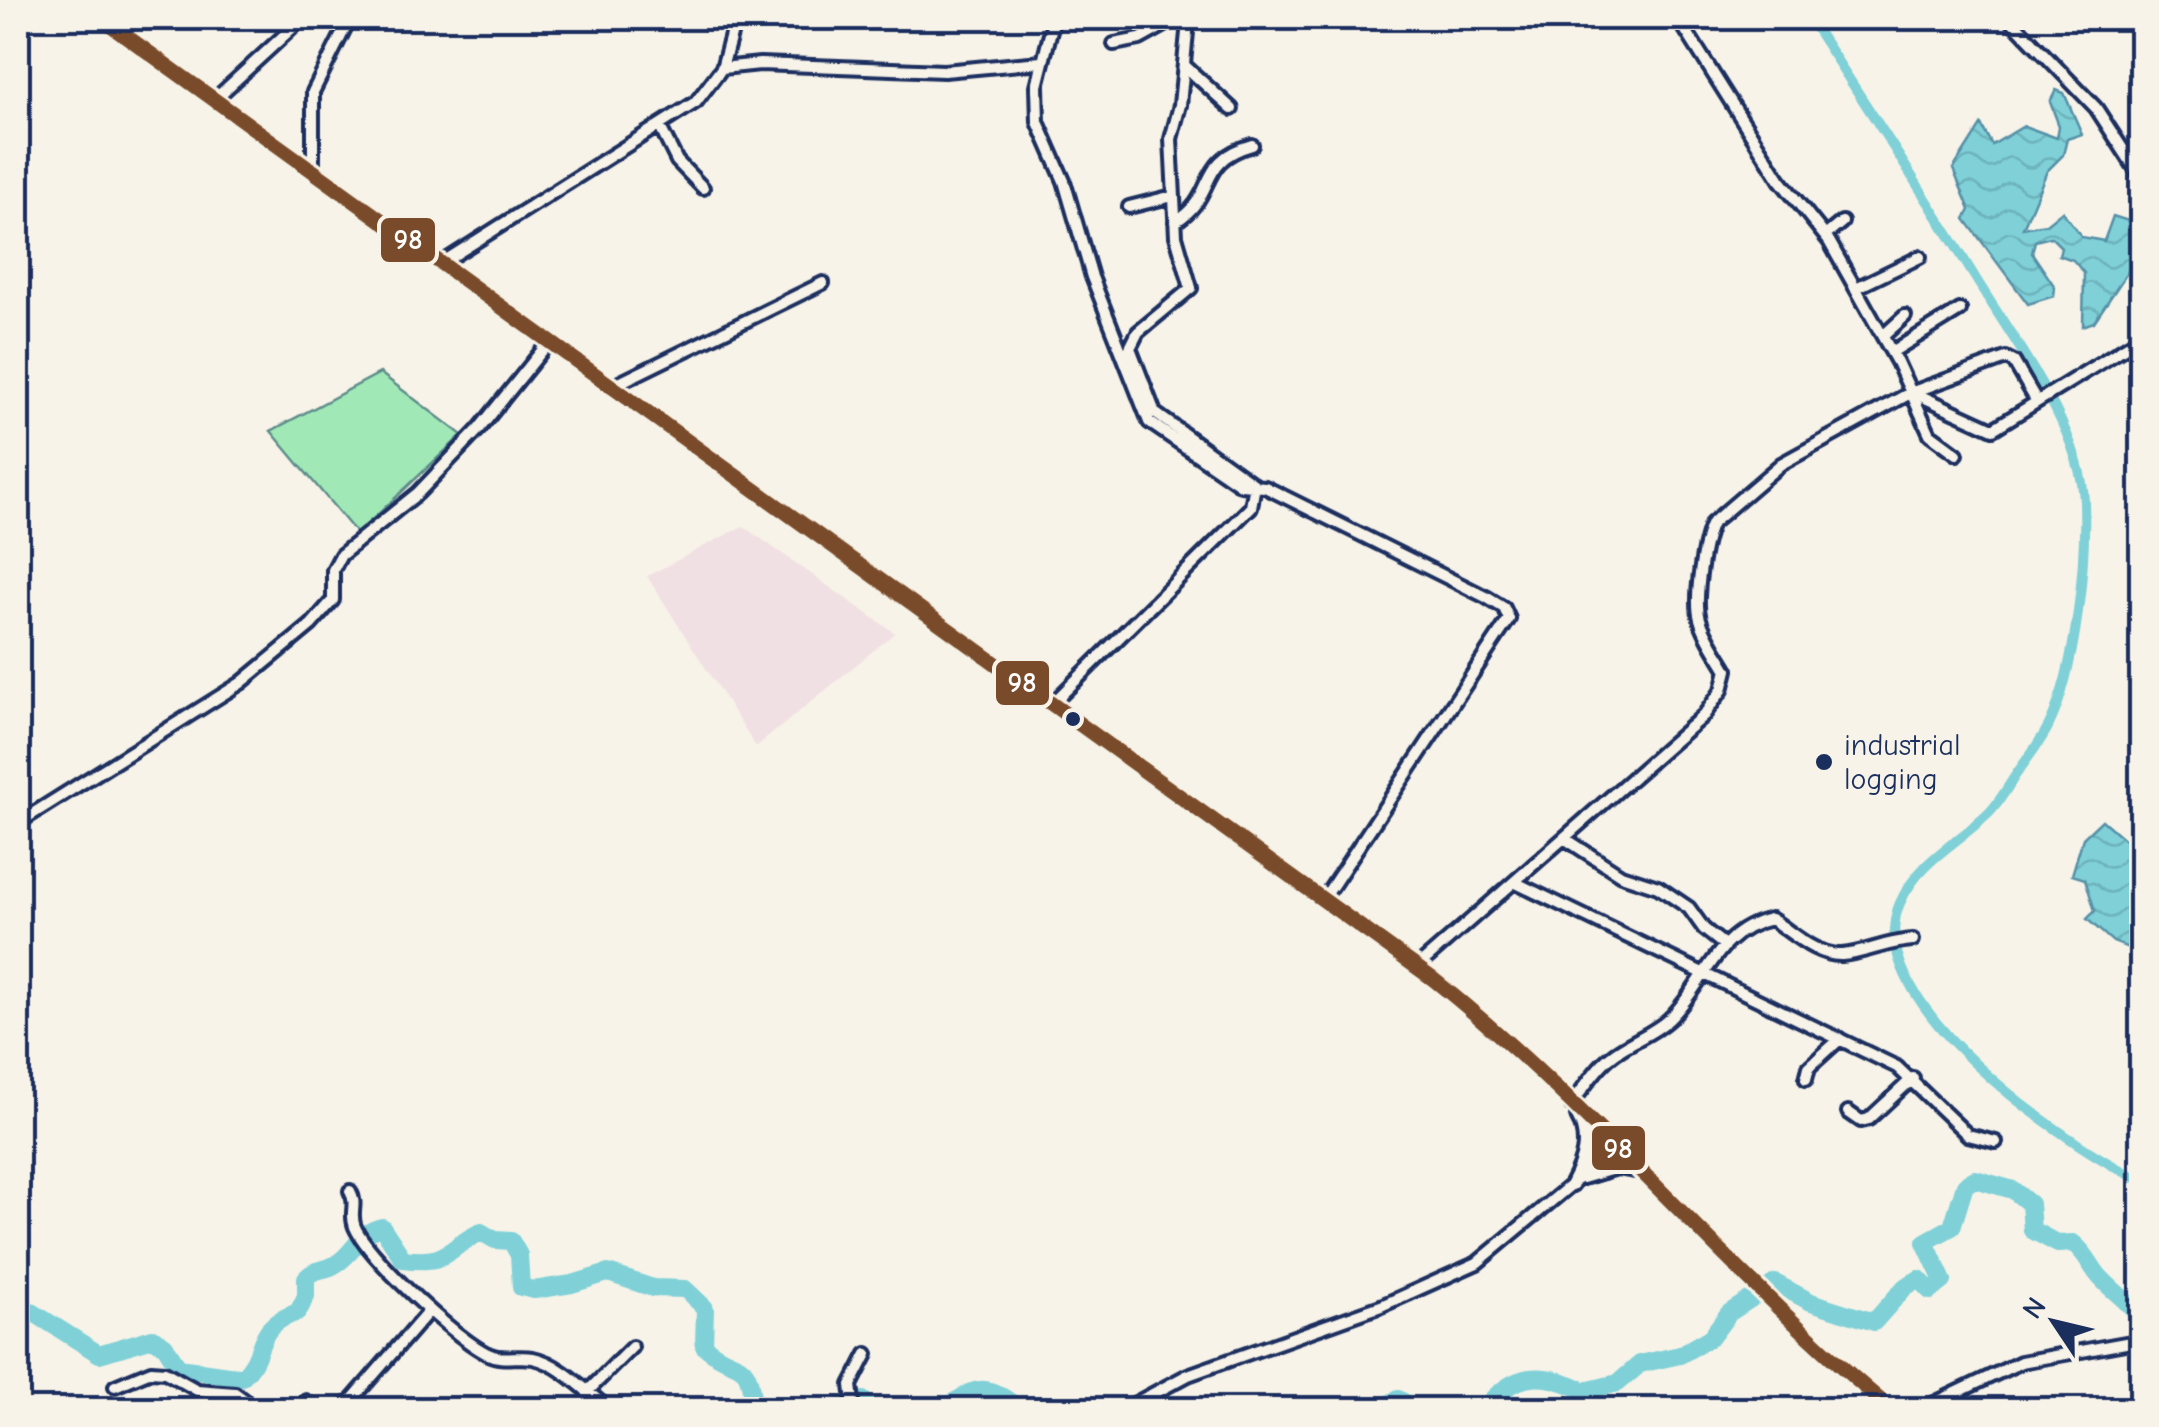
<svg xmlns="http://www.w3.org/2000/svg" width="2159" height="1427" viewBox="0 0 2159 1427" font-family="'Comic Neue',sans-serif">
  <defs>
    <pattern id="water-waves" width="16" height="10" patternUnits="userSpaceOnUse" patternTransform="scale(2.5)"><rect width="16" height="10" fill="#7fd0d7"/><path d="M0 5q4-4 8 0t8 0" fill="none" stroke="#6db3bb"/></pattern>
  </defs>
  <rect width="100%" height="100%" fill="#f7f3e8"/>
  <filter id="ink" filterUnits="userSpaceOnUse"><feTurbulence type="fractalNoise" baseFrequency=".01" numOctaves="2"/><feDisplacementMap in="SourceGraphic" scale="20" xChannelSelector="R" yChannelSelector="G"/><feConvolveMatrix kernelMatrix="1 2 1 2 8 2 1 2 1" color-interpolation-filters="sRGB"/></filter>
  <g filter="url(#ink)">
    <path fill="#f1e0e3" d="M 743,526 L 895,633 L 756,747 L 647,576 Z"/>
    <path fill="#a0e9b7" stroke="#5e8c8a" stroke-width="2.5" d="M 380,373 L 462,435 L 357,534 L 271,431 Z"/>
    <path fill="url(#water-waves)" stroke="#5790a7" stroke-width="2.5" d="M 2056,90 L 2064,93 L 2082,134 L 2067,139 L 2063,155 L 2047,171 L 2023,228 L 2046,224 L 2062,211 L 2082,237 L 2104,241 L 2113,216 L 2141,225 L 2141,252 L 2094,322 L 2083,326 L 2084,273 L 2073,260 L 2059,255 L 2061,247 L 2051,237 L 2035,241 L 2032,253 L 2055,287 L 2054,296 L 2028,304 L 1965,219 L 1970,210 L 1953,169 L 1981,125 L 1992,145 L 2024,126 L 2057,138 L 2059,126 L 2050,102 Z
      M 2102,820 L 2141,854 L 2141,953 L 2113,942 L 2087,919 L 2095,911 L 2085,879 L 2072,875 L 2083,838 Z"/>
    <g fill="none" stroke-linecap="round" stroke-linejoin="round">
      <path stroke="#7fd0d7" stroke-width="10" d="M 1809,18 C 1866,104 1922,191 1976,279 C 2013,339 2082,431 2084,502 C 2086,564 2076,670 2049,725 C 2040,743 2026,760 2015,776 C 2007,788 1999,803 1989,813 C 1958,843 1918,861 1900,903 C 1857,1000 2067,1146 2142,1181"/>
      <path stroke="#7fd0d7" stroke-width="18" d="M 18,1303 L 99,1354 L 153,1338 L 165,1346 L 179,1368 L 242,1377 C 270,1351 250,1328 298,1312 L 306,1296 L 306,1278 C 316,1267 324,1272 336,1264 C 355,1253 358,1232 382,1227 L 403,1259 C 451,1265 444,1249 481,1232 L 495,1240 L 511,1241 L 519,1255 L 521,1287 L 534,1290 L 572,1284 L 608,1273 L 653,1288 L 685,1289 L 705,1308 L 704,1346 C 738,1375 749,1350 753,1410
        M 830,1410 L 863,1400 L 873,1410
        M 943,1410 C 981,1383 984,1383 1022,1410
        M 1378,1410 L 1398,1399 L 1418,1410
        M 1483,1410 C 1514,1371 1543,1370 1585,1391 L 1618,1383 L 1640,1364 L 1680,1355 L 1711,1337 L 1729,1313 L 1775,1283 L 1811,1302 L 1874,1322 L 1905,1287 L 1919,1279 L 1930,1291 L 1943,1281 L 1925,1242 L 1952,1227 L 1965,1185 L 1975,1179 L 2013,1190 L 2030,1204 L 2032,1230 L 2058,1244 L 2073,1243 C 2087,1254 2089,1264 2099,1276 C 2113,1292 2129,1301 2142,1319"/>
      <defs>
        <path id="minor" d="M 1054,18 L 1037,86 L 1038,122 L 1064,181 L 1092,277 L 1149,422 L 1241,485 L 1265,487 L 1486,597 L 1504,608 L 1509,619 L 1323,900
          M 1678,18 L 1780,180 L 1829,241 L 1897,362 L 1930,434 L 1957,454
          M 2009,18 L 2096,108 L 2142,179
          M 119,31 L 131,18
          M 1114,44 L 1140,39 L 1176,19 L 1188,22
          M 1185,66 L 1232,109
          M 722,68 L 735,20
          M 214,100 L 303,18
          M 660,127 L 677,161 L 703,188
          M 313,171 L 313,92 L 350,18
          M 1129,207 L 1173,196
          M 1175,222 C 1219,195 1195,161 1252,145
          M 1825,236 L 1842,222
          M 440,264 L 696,102 L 722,68 L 760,64 L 944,71 L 1041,62
          M 1856,288 L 1920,257
          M 1883,336 L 1905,316
          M 1892,352 L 1960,310
          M 613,386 L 823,283
          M 1913,392 L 2006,358 L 2014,362 L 2036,400
          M 1052,704 L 1251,507 L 1255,485 L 1155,413 L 1130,348 L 1138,332 L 1191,288 L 1176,236 L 1171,139 L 1180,105 L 1188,22 L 1193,18
          M 18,823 L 241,683 L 311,625 L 333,600 L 333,570 L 341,555 L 418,493 L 479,429 L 549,342
          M 1564,838 L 1621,875 L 1658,887 L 1689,908 L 1704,929 L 1723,944
          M 1514,882 L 1897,1067 L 1968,1135 L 1996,1142
          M 1417,967 L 1704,715 L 1722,690 L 1727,670 C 1718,654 1705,637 1700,619 C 1694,600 1703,542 1712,523 L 1781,464 L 1912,392 L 1993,429 L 2142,337
          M 1806,1079 L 1809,1067 L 1840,1039
          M 1571,1105 C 1583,1089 1595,1069 1610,1057 C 1628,1042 1652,1035 1669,1019 C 1706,984 1715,931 1771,919 C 1792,932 1815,956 1842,955 C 1866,953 1888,941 1913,940
          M 1848,1112 L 1861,1121 L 1869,1119 L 1913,1078
          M 1583,1178 L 1617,1168 L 1640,1172
          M 350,1191 C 358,1205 349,1213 355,1227 C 368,1257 457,1340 488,1354 C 502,1361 518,1355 533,1358 C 560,1363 588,1393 610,1410
          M 115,1386 L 151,1371 L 165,1372 L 197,1390 L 235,1393 L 258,1410
          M 587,1392 L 632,1347
          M 306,1401 L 312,1410
          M 343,1410 L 428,1312
          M 854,1410 L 851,1385 L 867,1354
          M 1123,1410 L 1188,1375 L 1381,1306 L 1477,1263 L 1572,1184 L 1610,1143
          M 1920,1410 L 2021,1362 L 2142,1340"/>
        <path id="major" d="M 101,18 L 1433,979 C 1597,1110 1730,1276 1892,1410
          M 1572,1184 C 1584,1162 1591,1139 1578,1116"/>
      </defs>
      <use href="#minor" stroke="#1b2f5e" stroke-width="18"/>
      <use href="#major" stroke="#1b2f5e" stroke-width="20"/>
      <use href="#minor" stroke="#f7f3e8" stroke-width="10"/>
      <use href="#major" stroke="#f7f3e8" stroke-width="12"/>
      <defs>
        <path id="bus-1" d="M 101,18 L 1433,979 C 1597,1110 1730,1276 1892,1410"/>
      </defs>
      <use href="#bus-1" stroke="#f7f3e8" stroke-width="22"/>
      <use href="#bus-1" stroke="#7a4b2a" stroke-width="15"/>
    </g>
  </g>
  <g fill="#1b2f5e" stroke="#f7f3e8" stroke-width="4">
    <circle cx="1073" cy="719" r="9"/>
    <circle cx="1824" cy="762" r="10"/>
  </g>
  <g text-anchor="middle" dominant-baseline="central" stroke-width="9" stroke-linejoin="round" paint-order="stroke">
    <g font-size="30" fill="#1b2f5e" stroke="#f7f3e8" text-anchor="start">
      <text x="1844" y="745">industrial<tspan x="1844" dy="34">logging</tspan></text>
    </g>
  </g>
  <g stroke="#f7f3e8" stroke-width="4">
    <rect x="379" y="216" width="58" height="48" rx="10" fill="#7a4b2a"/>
    <rect x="994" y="659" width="57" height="48" rx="10" fill="#7a4b2a"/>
    <rect x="1590" y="1124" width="57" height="48" rx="10" fill="#7a4b2a"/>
  </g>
  <g font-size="28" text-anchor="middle" font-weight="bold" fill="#fff">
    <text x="408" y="249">98</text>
    <text x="1022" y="692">98</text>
    <text x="1618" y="1158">98</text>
  </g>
  <rect width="2159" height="1427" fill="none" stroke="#f7f3e8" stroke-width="60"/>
  <rect x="30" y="30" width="2099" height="1367" fill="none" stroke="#1b2f5e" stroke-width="4" filter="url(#ink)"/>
  <g transform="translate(2054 1322) rotate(305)" stroke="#f7f3e8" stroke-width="8" paint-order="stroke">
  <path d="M0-8L18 38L0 25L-18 38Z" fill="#1b2f5e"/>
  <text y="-15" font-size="28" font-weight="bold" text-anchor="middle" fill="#1b2f5e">N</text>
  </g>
</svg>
